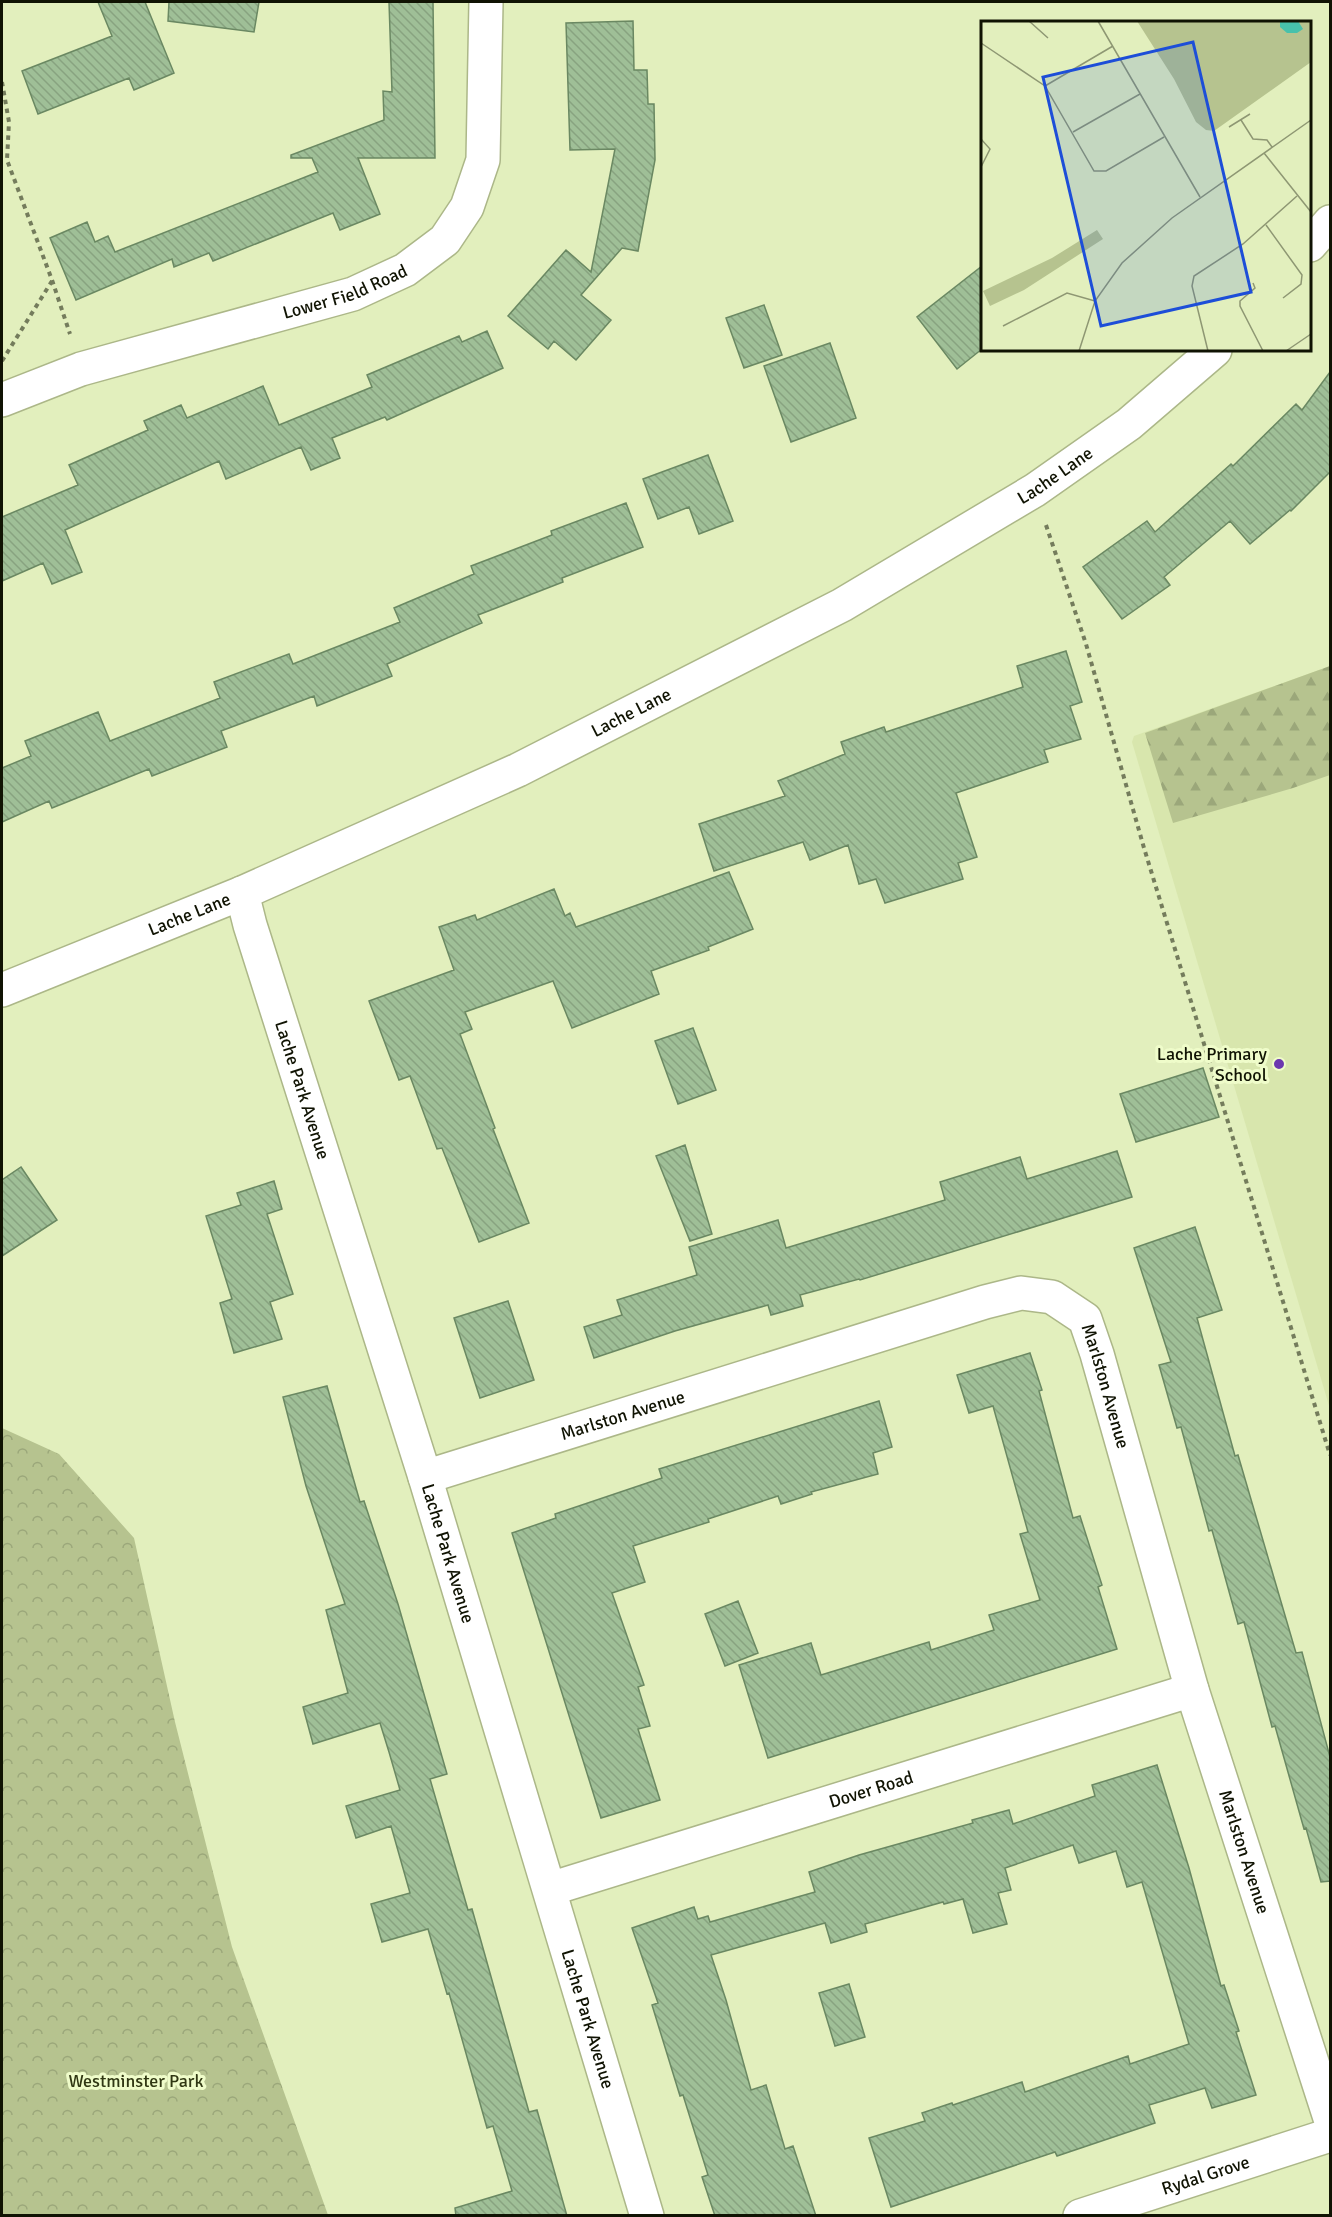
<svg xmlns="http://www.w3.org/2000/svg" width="1332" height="2217" viewBox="0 0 1332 2217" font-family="Signika,sans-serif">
  <defs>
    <pattern id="forest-firs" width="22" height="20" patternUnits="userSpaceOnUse" patternTransform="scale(1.5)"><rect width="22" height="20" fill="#b6c38f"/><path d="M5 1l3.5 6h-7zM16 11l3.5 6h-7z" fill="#9ba77a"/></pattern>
    <pattern id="park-crowns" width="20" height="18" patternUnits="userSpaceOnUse" patternTransform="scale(1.5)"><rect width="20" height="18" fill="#b6c38f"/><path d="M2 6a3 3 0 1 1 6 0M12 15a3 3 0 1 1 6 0" fill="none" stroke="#9ba77a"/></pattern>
    <pattern id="building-back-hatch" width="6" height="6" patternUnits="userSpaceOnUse" patternTransform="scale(1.5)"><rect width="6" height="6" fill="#9fbf97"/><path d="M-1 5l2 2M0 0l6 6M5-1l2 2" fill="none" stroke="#88a380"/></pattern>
  </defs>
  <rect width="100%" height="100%" fill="#e2efbd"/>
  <path fill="#d8e6ad" d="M 1330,666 L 1330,1409 L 1132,742 L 1134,736 Z"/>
  <path fill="url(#forest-firs)" d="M 1330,666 L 1330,775 L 1293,788 L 1173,823 L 1145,733 Z"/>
  <path fill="url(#park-crowns)" d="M 2,1428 L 59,1454 L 134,1538 L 175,1722 L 232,1947 L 328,2215 L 2,2215 Z"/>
  <path fill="url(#building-back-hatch)" stroke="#6a8862" stroke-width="1.5" d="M 98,2 L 145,2 L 174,73 L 134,90 L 129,78 L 38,114 L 22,71 L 112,36 Z
    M 169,2 L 259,2 L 254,32 L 168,21 Z
    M 389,2 L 433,2 L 435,158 L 358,158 L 380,214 L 340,230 L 333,213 L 213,261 L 209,253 L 174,267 L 172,259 L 76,300 L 50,238 L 87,222 L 95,242 L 108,236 L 115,252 L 318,172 L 312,158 L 291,158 L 291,155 L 384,120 L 383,91 L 392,92 Z
    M 633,21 L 634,70 L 647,70 L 648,104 L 654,104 L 655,160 L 638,251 L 622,248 L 581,295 L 611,320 L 576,360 L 554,341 L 548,349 L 508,316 L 566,250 L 591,272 L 615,149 L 570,150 L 566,23 Z
    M 982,266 L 982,349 L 957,369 L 917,317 Z
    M 764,305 L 782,355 L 744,368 L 726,318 Z
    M 487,331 L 503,368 L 387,420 L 385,417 L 332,438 L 340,458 L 311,470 L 301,447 L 226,479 L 219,461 L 65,530 L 82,572 L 52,584 L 43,563 L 2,581 L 2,517 L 78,485 L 69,465 L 148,430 L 144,421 L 181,405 L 187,418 L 263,386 L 279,425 L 372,387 L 367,375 L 459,336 L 462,342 Z
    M 830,343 L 856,418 L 791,442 L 764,366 Z
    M 1330,372 L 1330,472 L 1291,511 L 1290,510 L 1250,544 L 1230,521 L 1164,577 L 1170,585 L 1122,619 L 1083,567 L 1147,521 L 1155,532 L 1231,464 L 1233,466 L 1296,404 L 1302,410 Z
    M 708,455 L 733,521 L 699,534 L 689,507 L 658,519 L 643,479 Z
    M 626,503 L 643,547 L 562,578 L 563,582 L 478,615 L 482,623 L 387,664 L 392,676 L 317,706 L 314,696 L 221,731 L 227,747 L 152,776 L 149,769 L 52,808 L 49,801 L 2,822 L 2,768 L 31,756 L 25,741 L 98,712 L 110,741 L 220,698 L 214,682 L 289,654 L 293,664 L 400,622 L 394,608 L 474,574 L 471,566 L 552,535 L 551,531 Z
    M 1066,651 L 1082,702 L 1070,706 L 1081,739 L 1044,750 L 1048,762 L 956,793 L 977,857 L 958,863 L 963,879 L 885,903 L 876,879 L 859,884 L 848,845 L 810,860 L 803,842 L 714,871 L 699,824 L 785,796 L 778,781 L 845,754 L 841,742 L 884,727 L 886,732 L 1023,687 L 1017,666 Z
    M 729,872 L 753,929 L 708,947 L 709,950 L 651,971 L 659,994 L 572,1028 L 553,981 L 465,1012 L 472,1029 L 460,1034 L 495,1128 L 493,1129 L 529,1223 L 479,1242 L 442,1148 L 437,1149 L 410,1076 L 399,1080 L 369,1001 L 454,970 L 439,927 L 475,915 L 477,920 L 554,889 L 565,916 L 570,913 L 576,927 Z
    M 693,1028 L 716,1090 L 678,1104 L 655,1041 Z
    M 1203,1068 L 1219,1117 L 1136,1142 L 1120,1094 Z
    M 685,1145 L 712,1234 L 690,1241 L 656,1156 Z
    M 1117,1151 L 1132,1197 L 860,1280 L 859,1279 L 800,1295 L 803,1306 L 771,1315 L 768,1305 L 675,1331 L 594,1358 L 584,1327 L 622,1315 L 617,1300 L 697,1275 L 689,1247 L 778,1220 L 786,1248 L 945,1200 L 940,1182 L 1020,1157 L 1027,1179 Z
    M 21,1167 L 57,1220 L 2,1256 L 2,1180 Z
    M 274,1181 L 282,1209 L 267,1214 L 293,1294 L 270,1302 L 282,1339 L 234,1353 L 220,1303 L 232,1299 L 206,1216 L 241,1205 L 237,1193 Z
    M 1195,1227 L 1222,1310 L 1197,1318 L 1235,1456 L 1238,1455 L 1296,1653 L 1302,1652 L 1330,1757 L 1330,1881 L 1321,1882 L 1306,1828 L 1304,1829 L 1275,1726 L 1272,1727 L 1244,1622 L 1238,1624 L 1212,1530 L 1209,1531 L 1181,1427 L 1177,1428 L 1159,1365 L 1171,1362 L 1134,1248 Z
    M 508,1301 L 534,1380 L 480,1398 L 454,1318 Z
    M 1030,1353 L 1042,1390 L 1039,1391 L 1073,1518 L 1080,1516 L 1102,1585 L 1098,1587 L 1117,1649 L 768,1758 L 739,1665 L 811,1643 L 821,1675 L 929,1642 L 931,1650 L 994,1630 L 989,1615 L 1040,1600 L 1020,1534 L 1028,1532 L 993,1406 L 969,1413 L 957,1375 Z
    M 327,1386 L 360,1502 L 364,1501 L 398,1604 L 447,1774 L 430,1779 L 448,1841 L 468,1910 L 472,1909 L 529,2112 L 537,2110 L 567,2216 L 456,2216 L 455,2208 L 512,2191 L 493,2126 L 487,2128 L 449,1993 L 447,1994 L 428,1929 L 382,1942 L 371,1904 L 410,1893 L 391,1826 L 356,1838 L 346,1806 L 400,1790 L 389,1752 L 380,1723 L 313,1744 L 303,1707 L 348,1693 L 326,1610 L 345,1604 L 306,1486 L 283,1397 Z
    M 879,1401 L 892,1447 L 873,1453 L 878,1474 L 811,1492 L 812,1494 L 781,1504 L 778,1496 L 708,1519 L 709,1522 L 633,1546 L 645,1582 L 612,1593 L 644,1685 L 638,1687 L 650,1726 L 638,1729 L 660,1800 L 601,1818 L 512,1533 L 556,1518 L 555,1514 L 662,1478 L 659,1469 Z
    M 738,1601 L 758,1653 L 725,1666 L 705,1614 Z
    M 1157,1765 L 1189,1868 L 1221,1986 L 1224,1985 L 1239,2031 L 1236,2032 L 1256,2095 L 1212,2108 L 1205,2088 L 1149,2105 L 1155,2123 L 1057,2156 L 1055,2152 L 891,2207 L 869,2138 L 925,2121 L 922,2113 L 952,2103 L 953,2105 L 1022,2082 L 1025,2092 L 1128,2056 L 1130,2064 L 1189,2044 L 1142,1882 L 1127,1887 L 1116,1851 L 1079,1863 L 1073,1845 L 1005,1868 L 1011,1890 L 998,1893 L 1007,1924 L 973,1933 L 963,1899 L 944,1904 L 943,1902 L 865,1924 L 867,1932 L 831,1943 L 825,1923 L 711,1955 L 726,2000 L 751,2090 L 766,2085 L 785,2149 L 793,2146 L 816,2216 L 715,2216 L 702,2177 L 708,2175 L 683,2095 L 680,2096 L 652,2005 L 658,2003 L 632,1928 L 694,1907 L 698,1919 L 708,1916 L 710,1922 L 815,1892 L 809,1872 L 859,1855 L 973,1823 L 972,1820 L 1009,1810 L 1013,1824 L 1095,1796 L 1092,1785 Z
    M 849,1984 L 865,2037 L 835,2046 L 819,1993 Z"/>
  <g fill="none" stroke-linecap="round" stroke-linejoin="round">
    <defs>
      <g id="street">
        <path id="s1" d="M 2,400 L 81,369 L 353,294 L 405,270 L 445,240 L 467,207 L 483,160 L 486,2"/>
        <path id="s2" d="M 242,893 L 250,925 L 425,1477 L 647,2216"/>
        <path id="s3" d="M 425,1477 L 985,1302 L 1021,1293 L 1052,1297 L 1085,1319 L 1097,1354 L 1192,1690 L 1330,2118"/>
        <path id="s4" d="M 550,1889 L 1192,1690"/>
        <path id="s5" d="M 1080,2216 L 1330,2135"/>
      </g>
      <g id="secondary">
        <path d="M 1310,245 L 1330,222"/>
        <path id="s6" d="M 2,990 L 242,893 L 518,770 L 842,605 L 1035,490 L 1129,424 L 1215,350"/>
      </g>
    </defs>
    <use href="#street" stroke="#acb788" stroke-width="36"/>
    <use href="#secondary" stroke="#acb788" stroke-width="36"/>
    <path stroke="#747c5c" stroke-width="4" stroke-dasharray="4.5 4.5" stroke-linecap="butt" d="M 2,82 L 9,122 L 7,160 L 52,280 L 70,334
      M 2,361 L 52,281
      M 1046,525 L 1086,644 L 1144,848 L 1330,1455"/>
    <use href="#street" stroke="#fff" stroke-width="33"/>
    <use href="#secondary" stroke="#fff" stroke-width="33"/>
  </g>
  <circle fill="#6c38af" stroke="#effcca" stroke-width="2" cx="1279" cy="1064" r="6"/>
  <g text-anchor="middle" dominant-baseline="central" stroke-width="6" stroke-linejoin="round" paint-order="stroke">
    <g font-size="18" fill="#101303" stroke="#effcca">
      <text stroke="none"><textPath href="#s1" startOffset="360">Lower Field Road</textPath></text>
      <text stroke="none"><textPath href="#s6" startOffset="1174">Lache Lane</textPath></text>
      <text stroke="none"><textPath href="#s6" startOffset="688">Lache Lane</textPath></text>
      <text stroke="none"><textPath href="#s6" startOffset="202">Lache Lane</textPath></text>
      <text stroke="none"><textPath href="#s2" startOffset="206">Lache Park Avenue</textPath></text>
      <text stroke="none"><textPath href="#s3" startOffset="765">Marlston Avenue</textPath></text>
      <text stroke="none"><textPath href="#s3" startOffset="207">Marlston Avenue</textPath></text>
      <text stroke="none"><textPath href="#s2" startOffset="692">Lache Park Avenue</textPath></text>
      <text stroke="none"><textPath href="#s4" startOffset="336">Dover Road</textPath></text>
      <text stroke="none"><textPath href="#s3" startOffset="1251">Marlston Avenue</textPath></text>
      <text stroke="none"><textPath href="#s2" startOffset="1178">Lache Park Avenue</textPath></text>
      <text stroke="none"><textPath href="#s5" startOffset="132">Rydal Grove</textPath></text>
    </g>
    <g font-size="18" fill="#101303" stroke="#effcca" text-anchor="end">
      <text x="1267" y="1054">Lache Primary<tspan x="1267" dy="21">School</tspan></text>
    </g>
    <g font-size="18" fill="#303713" stroke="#effcca">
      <text x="136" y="2081">Westminster Park</text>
    </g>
  </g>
  <g transform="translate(981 21)">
    <rect width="330" height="330" fill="#e2efbd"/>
    <path d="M 116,209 L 122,218 L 43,269 L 9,285 L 2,270 L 71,237 Z" fill="#b6c38f"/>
    <path d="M 156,0 L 330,0 L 330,41 L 233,110 L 225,109 L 215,101 L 193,58 Z" fill="#b6c38f"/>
    <path d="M 317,0 L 322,8 L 316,12 L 306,12 L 299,6 L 299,0 Z" fill="#48c1ab"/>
    <path fill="none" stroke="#8e9773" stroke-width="1.5" d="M 48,0 L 67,17M 117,0 L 219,176M 0,22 L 64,65 L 113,150 L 125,150 L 183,116M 64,65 L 132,25M 260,99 L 272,118 L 286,119 L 291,126M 248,106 L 269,93M 92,111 L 159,73M 0,118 L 9,128 L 0,146M 283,132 L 330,191M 285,204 L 321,254 L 320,263 L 302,277M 272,262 L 274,267 L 259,280 L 259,285 L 282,330M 22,305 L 86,272 L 114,280M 98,330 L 114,280 L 141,242 L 191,197 L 330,99M 227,330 L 211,265 L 213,255 L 262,223 L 316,175M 305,330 L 330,313"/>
    <path fill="#1d4ed8" fill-opacity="0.15" stroke="#1d4ed8" stroke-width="3" d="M 212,21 L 270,271 L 120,305 L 62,56 Z"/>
    <rect width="330" height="330" fill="none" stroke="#101303" stroke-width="3"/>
  </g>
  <rect width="1332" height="2217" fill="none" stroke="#101303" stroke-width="6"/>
</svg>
